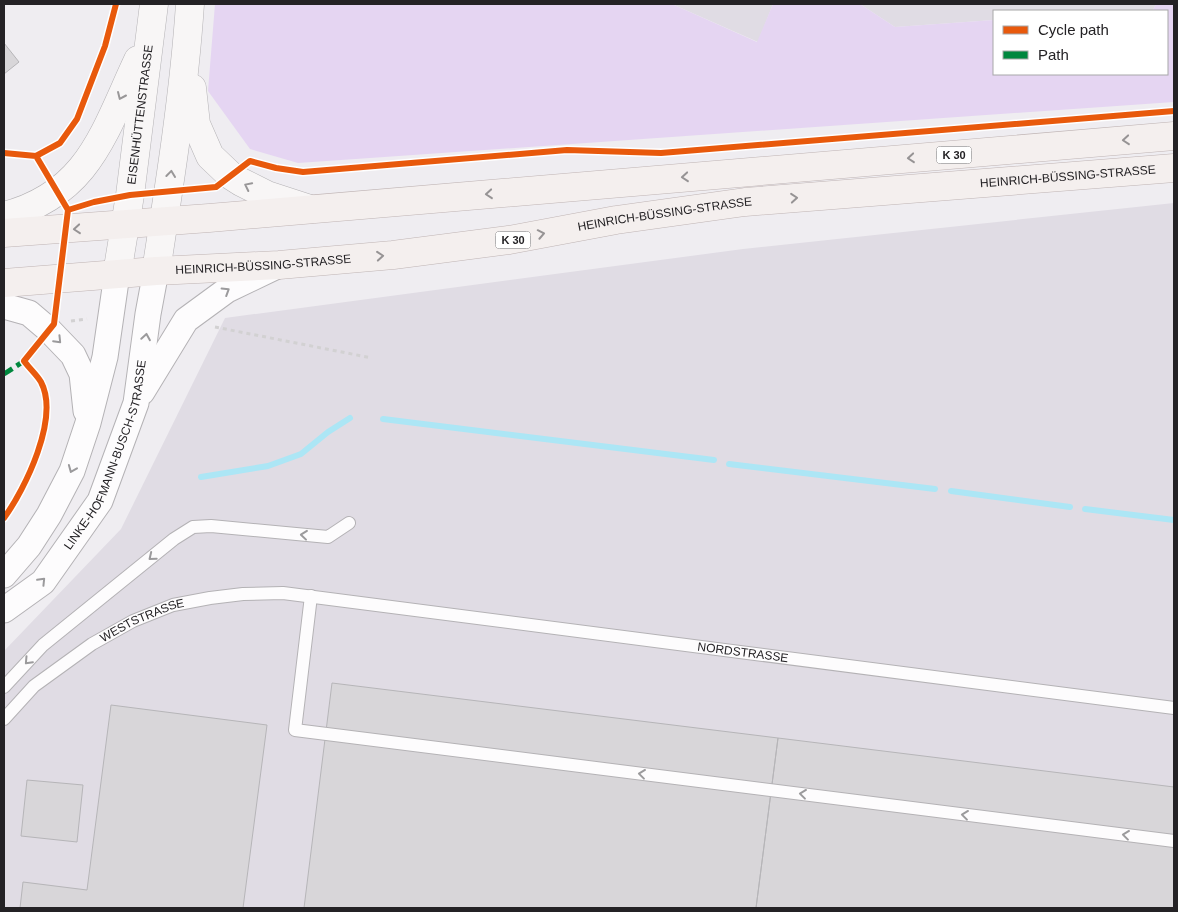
<svg xmlns="http://www.w3.org/2000/svg" width="1178" height="912" viewBox="0 0 1178 912" font-family="Helvetica,sans-serif">
  <rect width="100%" height="100%" fill="#efedf1"/>
  <path fill="#e0dce4" d="M 672,4 L 773,4 L 758,42 Z
    M 860,4 L 1156,4 L 1153,10 L 1134,11 L 994,11 L 994,20 L 895,27 Z
    M 1174,203 L 1174,908 L 4,908 L 4,651 L 121,529 L 225,318 L 743,249 Z"/>
  <path fill="#e5d5f2" d="M 215,4 L 672,4 L 757,42 L 773,4 L 860,4 L 895,27 L 994,20 L 994,74 L 1167,74 L 1167,11 L 1134,11 L 1153,10 L 1156,4 L 1174,4 L 1174,102 L 298,163 L 250,149 L 208,91 Z"/>
  <g fill="none" stroke-linecap="round" stroke-linejoin="round">
    <path stroke="#ace6f5" stroke-width="6" d="M 383,419 L 714,460
      M 729,464 L 935,489
      M 201,477 L 268,466 L 301,454 L 328,432 L 350,418
      M 951,491 L 1070,507
      M 1085,509 L 1174,520"/>
  </g>
  <path fill="#d8d6d9" stroke="#b6b5b8" d="M 4,43 L 19,62 L 4,74 Z
    M 332,683 L 778,738 L 756,908 L 304,908 Z
    M 111,705 L 267,725 L 243,908 L 20,908 L 23,882 L 87,890 Z
    M 778,738 L 1174,787 L 1174,908 L 756,908 Z
    M 27,780 L 83,785 L 77,842 L 21,836 Z"/>
  <g fill="none" stroke-linecap="round" stroke-linejoin="round">
    <defs>
      <g id="lane">
        <path d="M 311,596 L 295,730 L 1174,841"/>
        <path d="M 4,687 L 43,645 L 174,539 L 193,527 L 211,526 L 328,537 L 349,523"/>
        <path id="s1" d="M 4,719 L 34,686 L 92,644 L 133,621 L 173,605 L 210,598 L 243,594 L 283,593 L 1174,708"/>
      </g>
      <g id="street">
        <path d="M 4,306 L 29,313 L 49,330 L 73,355 L 82,374 L 86,411"/>
        <path d="M 142,392 L 186,320 L 227,290 L 277,266"/>
        <path d="M 4,575 L 29,546 L 49,515 L 72,471 L 88,423 L 105,357 L 117,274"/>
        <path id="s2" d="M 4,610 L 43,582 L 100,501 L 136,403 L 148,314 L 156,271"/>
      </g>
      <g id="secondary">
        <path d="M 192,88 L 196,124 L 210,156 L 230,175 L 241,182 L 267,195 L 310,209"/>
        <path d="M 4,216 C 89,194 104,132 138,60"/>
        <path d="M 156,271 C 170,182 184,93 190,4"/>
        <path id="s3" d="M 117,274 L 130,195 L 154,4"/>
      </g>
      <g id="primary">
        <path d="M 4,233 L 209,218 L 1174,136"/>
        <path id="s4" d="M 4,283 L 156,271 L 279,265 L 393,255 L 509,240 L 616,220 L 745,202 L 1174,168"/>
      </g>
    </defs>
    <use href="#lane" stroke="#b4b2b5" stroke-width="14"/>
    <use href="#street" stroke="#b4b2b5" stroke-width="27"/>
    <use href="#secondary" stroke="#b4b2b5" stroke-width="29"/>
    <use href="#primary" stroke="#bfb4b4" stroke-width="29"/>
    <path stroke="#d2d1d2" stroke-width="3" stroke-dasharray="4 4" stroke-linecap="butt" d="M 71,321 L 87,319
      M 215,327 L 372,358"/>
    <use href="#lane" stroke="#fdfcfd" stroke-width="12"/>
    <use href="#street" stroke="#fdfcfd" stroke-width="25"/>
    <use href="#secondary" stroke="#f8f6f6" stroke-width="28"/>
    <use href="#primary" stroke="#f4efee" stroke-width="28"/>
    <path stroke="#00873e" stroke-width="5" stroke-dasharray="10 5" stroke-linecap="butt" d="M 4,374 L 24,361"/>
    <defs>
      <path id="cycleway" d="M 4,153 L 36,156 L 60,143 L 77,119 L 105,46 L 116,4
        M 36,156 L 68,210 L 94,202 L 130,195 L 216,187 L 250,161 L 276,168 L 303,172 L 567,150 L 661,153 L 1174,111
        M 4,518 C 25,489 60,418 41,382 C 37,375 29,368 24,361 L 54,324 L 68,210"/>
    </defs>
    <use href="#cycleway" stroke="#fff" stroke-width="9"/>
    <use href="#cycleway" stroke="#e8590c" stroke-width="6"/>
  </g>
  <defs><path id="oneway-chevron" d="M-2-3.5L2.5 0L-2 3.5" fill="none" stroke-width="1.6" stroke-linecap="round" stroke-linejoin="round" transform="scale(1.25)"/></defs>
  <g stroke="#999798">
    <use href="#oneway-chevron" transform="translate(121 96) rotate(114)"/>
    <use href="#oneway-chevron" transform="translate(171 174) rotate(-83)"/>
    <use href="#oneway-chevron" transform="translate(248 186) rotate(-154)"/>
  </g>
  <g stroke="#969394">
    <use href="#oneway-chevron" transform="translate(1126 140) rotate(175)"/>
    <use href="#oneway-chevron" transform="translate(911 158) rotate(175)"/>
    <use href="#oneway-chevron" transform="translate(685 177) rotate(175)"/>
    <use href="#oneway-chevron" transform="translate(489 194) rotate(175)"/>
    <use href="#oneway-chevron" transform="translate(794 198) rotate(-5)"/>
    <use href="#oneway-chevron" transform="translate(77 229) rotate(175)"/>
    <use href="#oneway-chevron" transform="translate(541 234) rotate(-11)"/>
    <use href="#oneway-chevron" transform="translate(380 256) rotate(-5)"/>
  </g>
  <g stroke="#9b9a9c">
    <use href="#oneway-chevron" transform="translate(226 291) rotate(-32)"/>
    <use href="#oneway-chevron" transform="translate(146 337) rotate(-81)"/>
    <use href="#oneway-chevron" transform="translate(58 340) rotate(46)"/>
    <use href="#oneway-chevron" transform="translate(72 469) rotate(112)"/>
    <use href="#oneway-chevron" transform="translate(304 535) rotate(-174)"/>
    <use href="#oneway-chevron" transform="translate(152 557) rotate(141)"/>
    <use href="#oneway-chevron" transform="translate(42 581) rotate(-46)"/>
    <use href="#oneway-chevron" transform="translate(28 661) rotate(133)"/>
    <use href="#oneway-chevron" transform="translate(642 774) rotate(-173)"/>
    <use href="#oneway-chevron" transform="translate(803 794) rotate(-173)"/>
    <use href="#oneway-chevron" transform="translate(965 815) rotate(-173)"/>
    <use href="#oneway-chevron" transform="translate(1126 835) rotate(-173)"/>
  </g>
  <g text-anchor="middle" dominant-baseline="central" stroke-width="4" stroke-linejoin="round" paint-order="stroke">
    <g fill="#fff" stroke="#666466" stroke-width="1">
      <rect x="936.5" y="146.5" width="35" height="17" rx="4"/>
      <rect x="495.5" y="231.5" width="35" height="17" rx="4"/>
    </g>
    <g font-size="11" font-weight="bold" fill="#242225">
      <text x="954" y="155">K 30</text>
      <text x="513" y="240">K 30</text>
    </g>
    <g font-size="12" fill="#242225" stroke="#fff">
      <text stroke="none"><textPath href="#s3" startOffset="161">EISENHÜTTENSTRASSE</textPath></text>
      <text stroke="none"><textPath href="#s4" startOffset="1070">HEINRICH-BÜSSING-STRASSE</textPath></text>
      <text stroke="none"><textPath href="#s4" startOffset="665">HEINRICH-BÜSSING-STRASSE</textPath></text>
      <text stroke="none"><textPath href="#s4" startOffset="260">HEINRICH-BÜSSING-STRASSE</textPath></text>
      <text stroke="none"><textPath href="#s2" startOffset="192">LINKE-HOFMANN-BUSCH-STRASSE</textPath></text>
      <text stroke="none"><textPath href="#s1" startOffset="172">WESTSTRASSE</textPath></text>
      <text stroke="none"><textPath href="#s1" startOffset="781">NORDSTRASSE</textPath></text>
    </g>
  </g>
  <rect width="1178" height="912" fill="none" stroke="#242225" stroke-width="10"/>
  <rect x="993" y="10" width="175" height="65" fill="#ffffff" stroke="#a7a7a8"/>
  <rect x="1003" y="26" width="25" height="8" fill="#e8590c" stroke="#a7a7a8"/>
  <text x="1038" y="35" font-size="15" fill="#242225">Cycle path</text>
  <rect x="1003" y="51" width="25" height="8" fill="#00873e" stroke="#a7a7a8"/>
  <text x="1038" y="60" font-size="15" fill="#242225">Path</text>
</svg>
